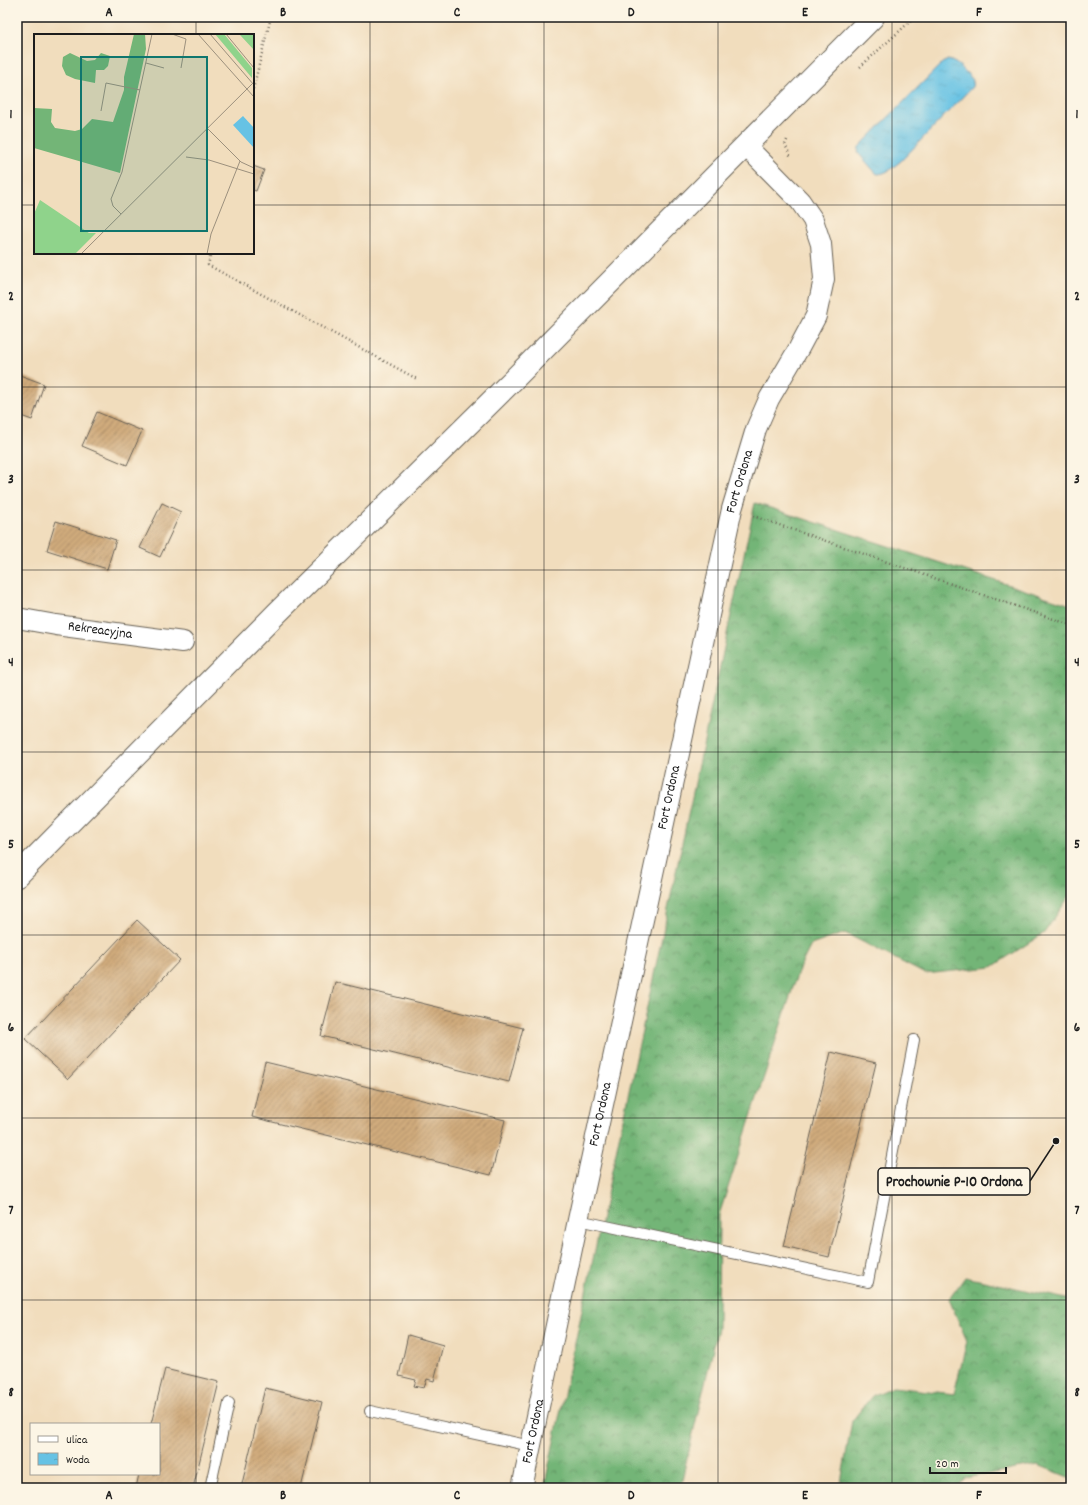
<svg xmlns="http://www.w3.org/2000/svg" width="1088" height="1505" viewBox="0 0 1088 1505" font-family="Dekko,sans-serif">
  <defs>
    <pattern id="forest-crowns" width="20" height="18" patternUnits="userSpaceOnUse"><rect width="20" height="18" fill="#73b577"/><path d="M2 6a3 3 0 1 1 6 0M12 15a3 3 0 1 1 6 0" fill="none" stroke="#5e9261"/></pattern>
    <pattern id="water-ripples" width="26" height="14" patternUnits="userSpaceOnUse"><rect width="26" height="14" fill="#66c2e4"/><path d="M2 4q2-2 4 0t4 0M15 11q2-2 4 0t4 0" fill="none" stroke="#58a6c3"/></pattern>
    <pattern id="building-hatch" width="6" height="6" patternUnits="userSpaceOnUse"><rect width="6" height="6" fill="#d0ab7d"/><path d="M-1 1l2-2M0 6l6-6M5 7l2-2" fill="none" stroke="#a88a66"/></pattern>
  </defs>
  <rect width="100%" height="100%" fill="#fcf5e5"/>
  <filter id="ink" filterUnits="userSpaceOnUse"><feTurbulence type="fractalNoise" baseFrequency=".025" numOctaves="2"/><feDisplacementMap in="SourceGraphic" scale="8" xChannelSelector="R" yChannelSelector="G"/><feConvolveMatrix kernelMatrix="1 2 1 2 8 2 1 2 1" color-interpolation-filters="sRGB"/></filter>
  <filter id="wash" filterUnits="userSpaceOnUse"><feTurbulence type="fractalNoise" baseFrequency=".012" numOctaves="4" result="noise"/><feDisplacementMap in="SourceGraphic" scale="16" xChannelSelector="R" yChannelSelector="G"/><feGaussianBlur stdDeviation="0.9" result="paint"/><feColorMatrix in="noise" values="0 0 0 0 0 0 0 0 0 0 0 0 0 0 0 0 0 1.4 0 .05"/><feComposite in="paint" operator="in"/></filter>
  <g filter="url(#wash)">
    <rect width="100%" height="100%" fill="#f1ddbd"/>
    <path fill="url(#forest-crowns)" stroke="#48684a" d="M 755,503 L 1071,605 L 1071,894 L 1044,933 L 992,967 L 925,974 L 845,933 L 811,945 L 799,969 L 719,1215 L 718,1328 L 680,1488 L 544,1488 Z
      M 965,1277 L 1071,1300 L 1071,1478 L 1038,1465 L 965,1478 L 955,1488 L 840,1488 L 852,1421 L 872,1396 L 893,1387 L 954,1394 L 967,1341 L 949,1299 Z"/>
    <path fill="url(#water-ripples)" stroke="#416f80" d="M 948,60 C 958,62 967,73 973,80 L 972,87 L 901,161 C 893,167 887,174 877,174 L 858,153 L 859,147 L 942,63 Z"/>
    <g id="blocks">
      <path fill="url(#building-hatch)" d="M 253,166 L 264,170 L 256,191 L 253,190 Z
        M 17,374 L 44,384 L 32,420 L 21,416 L 17,426 Z
        M 97,412 L 142,431 L 127,465 L 82,446 Z
        M 162,503 L 181,512 L 160,557 L 140,548 Z
        M 56,521 L 116,540 L 107,569 L 47,550 Z
        M 137,920 L 180,960 L 68,1079 L 25,1039 Z
        M 335,982 L 523,1028 L 509,1082 L 321,1036 Z
        M 831,1052 L 876,1063 L 829,1257 L 784,1246 Z
        M 265,1062 L 505,1120 L 491,1175 L 252,1117 Z
        M 408,1335 L 443,1345 L 434,1381 L 427,1379 L 424,1388 L 414,1386 L 416,1380 L 399,1376 Z
        M 165,1369 L 219,1382 L 193,1488 L 136,1488 L 139,1474 L 159,1474 L 159,1424 L 151,1424 Z
        M 265,1388 L 322,1402 L 301,1488 L 241,1488 Z"/>
    </g>
  </g>
  <g filter="url(#ink)">
    <use href="#blocks" fill-opacity="0" stroke="#676054" stroke-width="1"/>
    <g fill="none" stroke-linecap="round" stroke-linejoin="round">
      <defs>
        <path id="lane" d="M 578,1220 L 868,1282 L 914,1040
          M 370,1411 L 531,1446
          M 210,1488 L 229,1403"/>
        <g id="street">
          <path id="s1" d="M 17,618 L 56,625 L 183,642"/>
          <path id="s2" d="M 522,1488 L 578,1220 L 732,509 L 756,429 L 769,399 L 799,348 L 816,316 L 824,279 L 821,244 L 813,220 L 800,201 L 746,146"/>
        </g>
        <path id="secondary" d="M 17,876 L 277,613 L 514,379 L 873,17"/>
      </defs>
      <use href="#lane" stroke="#676054" stroke-width="12"/>
      <use href="#street" stroke="#676054" stroke-width="22"/>
      <use href="#secondary" stroke="#676054" stroke-width="24"/>
      <path stroke="#676054" stroke-width="2.5" stroke-dasharray="1 3" stroke-linecap="butt" d="M 860,67 L 915,17
        M 253,89 L 271,17
        M 787,140 L 785,145 L 791,157
        M 211,253 L 208,265 L 417,379
        M 753,516 L 1071,625"/>
      <use href="#lane" stroke="#fff" stroke-width="10"/>
      <use href="#street" stroke="#fff" stroke-width="20"/>
      <use href="#secondary" stroke="#fff" stroke-width="22"/>
    </g>
  </g>
  <path fill="none" stroke="#1c1c1c" stroke-width="1" stroke-opacity="0.55" d="M 196,17 L 196,35M 370,17 L 370,1488M 544,17 L 544,1488M 718,17 L 718,1488M 892,17 L 892,1488M 17,205 L 35,205M 253,205 L 1071,205M 196,253 L 196,1488M 17,387 L 1071,387M 17,570 L 1071,570M 17,752 L 1071,752M 17,935 L 1071,935M 17,1118 L 1071,1118M 17,1300 L 1071,1300"/>
  <g text-anchor="middle" dominant-baseline="central" stroke-width="3" stroke-linejoin="round" paint-order="stroke">
    <g font-size="14" fill="#1c1c1c" stroke="#fcf5e5">
      <text stroke="none"><textPath href="#s2" startOffset="1030">Fort Ordona</textPath></text>
      <text stroke="none"><textPath href="#s1" startOffset="84">Rekreacyjna</textPath></text>
      <text stroke="none"><textPath href="#s2" startOffset="706">Fort Ordona</textPath></text>
      <text stroke="none"><textPath href="#s2" startOffset="382">Fort Ordona</textPath></text>
      <text stroke="none"><textPath href="#s2" startOffset="58">Fort Ordona</textPath></text>
    </g>
  </g>
  <g transform="translate(34 34)">
    <rect width="220" height="220" fill="#f1ddbd"/>
    <path d="M 181,0 L 190,0 L 218,34 L 218,44 ZM 205,0 L 220,0 L 220,16 L 207,2 ZM 6,166 L 55,199 L 62,199 L 41,220 L 0,220 L 0,180 Z" fill="#8fd38b"/>
    <path d="M 100,0 L 111,0 L 112,15 L 86,139 L 0,114 L 0,74 L 18,75 L 17,88 L 21,94 L 41,97 L 48,95 L 58,85 L 79,88 L 90,56 L 90,43 ZM 36,19 L 53,27 L 61,26 L 67,19 L 76,22 L 74,32 L 70,36 L 62,36 L 61,49 L 41,45 L 32,41 L 28,32 L 29,23 Z" fill="#73b577"/>
    <path d="M 209,82 L 220,94 L 220,114 L 199,91 Z" fill="#66c2e4"/>
    <path fill="none" stroke="#9c907d" stroke-width="1" d="M 138,0 L 152,5 L 147,34M 164,0 L 220,63M 176,0 L 220,51M 192,0 L 220,34M 112,29 L 130,34M 67,77 L 72,49 L 106,56M 173,94 L 207,128 L 220,134M 152,123 L 175,126 L 220,140M 87,180 L 79,172 L 77,165 L 88,138 L 118,0M 47,220 L 220,48M 173,220 L 177,200 L 206,127"/>
    <path fill="#0f766e" fill-opacity="0.15" stroke="#0f766e" stroke-width="2" d="M 47,23 L 173,23 L 173,197 L 47,197 Z"/>
    <rect width="220" height="220" fill="none" stroke="#1c1c1c" stroke-width="2"/>
  </g>
  <path fill="none" stroke="#1c1c1c" stroke-width="1.5" d="M1056 1141L1030 1181"/>
  <circle fill="#1c1c1c" stroke="#fcf5e5" stroke-width="1.5" cx="1056" cy="1141" r="4"/>
  <rect fill="#fcf5e5" stroke="#1c1c1c" stroke-width="1.5" x="878" y="1168" width="152" height="27" rx="4"/>
  <g font-size="15" text-anchor="middle" font-weight="bold" fill="#1c1c1c">
    <text x="954" y="1186">Prochownie P-10 Ordona</text>
  </g>
  <rect width="1088" height="1505" fill="none" stroke="#fcf5e5" stroke-width="44"/>
  <rect x="30" y="1423" width="130" height="52" fill="#fcf5e5" stroke="#a29e95"/>
  <rect x="38" y="1436" width="20" height="6" fill="#ffffff" stroke="#a29e95"/>
  <text x="66" y="1443" font-size="12" fill="#1c1c1c">Ulica</text>
  <rect x="38" y="1453" width="20" height="12" fill="url(#water-ripples)" stroke="#a29e95"/>
  <text x="66" y="1463" font-size="12" fill="#1c1c1c">Woda</text>
  <path d="M930 1467v6h76v-6" fill="none" stroke="#1c1c1c" stroke-width="2"/>
  <text x="936" y="1467" font-size="12" fill="#1c1c1c" stroke="#fcf5e5" stroke-width="3" paint-order="stroke">20 m</text>
  <rect x="22" y="22" width="1044" height="1461" fill="none" stroke="#1c1c1c" stroke-width="1.5"/>
  <g font-size="13" text-anchor="middle" font-weight="bold" fill="#1c1c1c">
    <text x="109" y="16">A</text>
    <text x="283" y="16">B</text>
    <text x="457" y="16">C</text>
    <text x="631" y="16">D</text>
    <text x="805" y="16">E</text>
    <text x="979" y="16">F</text>
    <text x="11" y="118">1</text>
    <text x="1077" y="118">1</text>
    <text x="11" y="300">2</text>
    <text x="1077" y="300">2</text>
    <text x="11" y="483">3</text>
    <text x="1077" y="483">3</text>
    <text x="11" y="666">4</text>
    <text x="1077" y="666">4</text>
    <text x="11" y="848">5</text>
    <text x="1077" y="848">5</text>
    <text x="11" y="1031">6</text>
    <text x="1077" y="1031">6</text>
    <text x="11" y="1214">7</text>
    <text x="1077" y="1214">7</text>
    <text x="11" y="1396">8</text>
    <text x="1077" y="1396">8</text>
    <text x="109" y="1499">A</text>
    <text x="283" y="1499">B</text>
    <text x="457" y="1499">C</text>
    <text x="631" y="1499">D</text>
    <text x="805" y="1499">E</text>
    <text x="979" y="1499">F</text>
  </g>
</svg>
